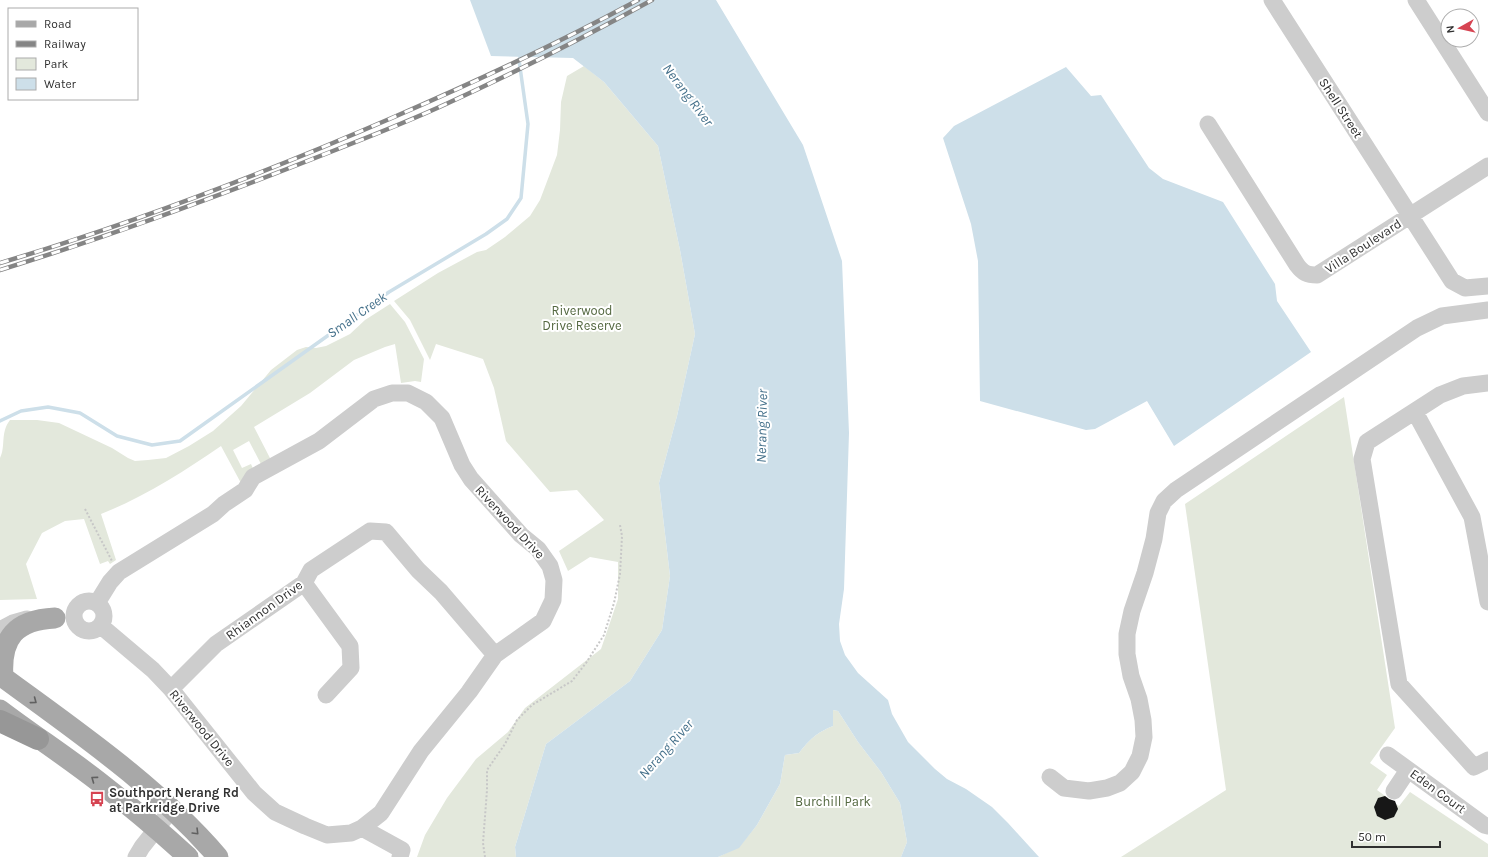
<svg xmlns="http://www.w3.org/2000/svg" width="1488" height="857" viewBox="0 0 1488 857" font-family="Karla,sans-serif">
  <rect width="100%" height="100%" fill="#fff"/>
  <path fill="#e3e8dc" d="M 584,66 L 604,82 L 658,146 L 680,250 L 695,334 L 677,416 L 659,483 L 670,576 L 662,630 L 630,681 L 546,744 L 515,847 L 516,857 L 417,857 L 425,835 L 447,798 L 476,759 L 508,732 L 525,708 L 601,649 L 618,599 L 618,562 L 590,557 L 568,571 L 559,551 L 604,520 L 577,490 L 550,492 L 506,441 L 494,388 L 483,359 L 436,344 L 430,360 L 410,320 L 394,301 L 438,273 L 477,252 L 486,250 L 505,237 L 530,216 L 540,200 L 557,155 L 560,130 L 561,102 L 567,76 Z
    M 390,304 L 405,322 L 424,359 L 421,382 L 415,381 L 401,383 L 395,344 L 385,347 L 354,360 L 310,393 L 254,427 L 271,460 L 262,466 L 249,441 L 233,450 L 242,468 L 251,464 L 254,471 L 242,485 L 221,446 C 183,472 144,497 101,514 L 116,560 L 110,564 L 108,561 L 100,564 L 84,519 L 65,521 L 42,533 L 26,564 L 37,599 L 0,600 L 0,458 C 6,446 0,433 10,420 L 37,420 L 59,423 L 112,448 L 128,458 L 135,461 L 148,460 L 166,458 L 189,446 L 213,431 L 241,406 L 271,370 L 297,350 L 306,347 L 316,348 L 326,346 L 350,334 L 365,320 Z
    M 1344,397 L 1395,728 L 1370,763 L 1387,775 L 1377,790 L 1399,806 L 1410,792 L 1488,844 L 1488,857 L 1121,857 L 1226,790 L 1185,504 Z
    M 833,710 L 838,711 L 858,742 L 881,772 L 900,803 L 907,842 L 901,857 L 718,857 L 739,847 L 757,825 L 780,784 L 785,755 L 799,753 C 810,739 816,733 833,726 Z"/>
  <path fill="#cddfe9" d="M 470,0 L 716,0 L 803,145 L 842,261 L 849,433 L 844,589 L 839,624 L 840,641 L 845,655 L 858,673 L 888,700 L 892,714 L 908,742 L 935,769 L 947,779 L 966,789 L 992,807 L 1008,823 L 1039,857 L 901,857 L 907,842 L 900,803 L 881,772 L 858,742 L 838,711 L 833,710 L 833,726 C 816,733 810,739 799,753 L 785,755 L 780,784 L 757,825 L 739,848 L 718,857 L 516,857 L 515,847 L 546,744 L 630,681 L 662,630 L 670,576 L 659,483 L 677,416 L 695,334 L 680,250 L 658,146 L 604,82 L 573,58 L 491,56 Z
    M 1066,67 L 1091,96 L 1101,95 L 1149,168 L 1163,179 L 1223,202 L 1275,284 L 1277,301 L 1311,352 L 1174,446 L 1147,401 L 1095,429 L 1086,430 L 980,401 L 978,261 L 971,224 L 943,138 L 954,126 Z"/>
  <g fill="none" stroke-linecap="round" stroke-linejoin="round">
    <path stroke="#cddfe9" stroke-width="3.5" d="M 0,421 L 21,411 L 48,407 L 80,413 L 117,436 L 152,445 L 180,441 L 389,292 L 486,234 L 507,219 L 521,198 L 528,124 L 519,60 L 522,52"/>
  </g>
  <path fill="#171717" d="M 1385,796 L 1389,799 L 1395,801 L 1398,809 L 1394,817 L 1385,820 L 1377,816 L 1374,807 L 1378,798 Z"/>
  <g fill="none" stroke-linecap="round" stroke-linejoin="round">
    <path stroke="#c7c7c7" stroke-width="2" stroke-dasharray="2 2" stroke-linecap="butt" d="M 85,509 L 112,561
      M 485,857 L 483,843 L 487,790 L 487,770 L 505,744 L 517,720 L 532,705 L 572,681 L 586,663 L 604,635 L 614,603 L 620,574 L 622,536 L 620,525"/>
    <path stroke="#cdcdcd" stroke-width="17" d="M 1272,0 L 1452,281 L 1465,288 L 1488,286
      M 1416,0 L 1488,113
      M 1208,124 L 1297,265 C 1303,273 1307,275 1317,275 L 1488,166
      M 1488,383 L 1463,386 L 1440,395 L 1367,442 L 1362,459 L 1399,684 L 1474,767 L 1488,760
      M 1415,412 L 1472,517 L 1488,602
      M 304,583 L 350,646 L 351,668 L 326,695
      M74 616a15 15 0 1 1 30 0a15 15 0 1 1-30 0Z
      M 97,603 L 110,582 L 119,572 L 213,514 L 224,504 L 245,490 L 253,477 L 319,441 L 374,399 L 392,393 L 408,393 L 426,402 L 442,418 L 462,465 L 471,479 L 521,535 L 538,549 L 550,566 L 554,580 L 553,600 L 543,621 L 495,655 L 469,692 L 421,751 L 381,813 L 362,828 L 351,833 L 327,835 L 305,826 L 275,812 L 254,793 L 171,689 L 153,670 L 101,626
      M 0,630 L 13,623 L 27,619
      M 171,689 L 216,644 L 304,583 L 311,570 L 370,531 L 386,532 L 418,570 L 441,592 L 495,655
      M 1388,755 L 1484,825 L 1488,826
      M 1050,777 L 1064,788 L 1089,791 L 1107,788 L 1120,783 L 1132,772 L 1140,756 L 1144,737 L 1143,720 L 1139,699 L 1131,676 L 1127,654 L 1127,634 L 1132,611 L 1145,573 L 1154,539 L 1158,513 L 1164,501 L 1176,490 L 1417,328 L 1442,316 L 1488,310
      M 1394,791 L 1408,770
      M 362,828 L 402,850 L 400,857
      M 136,857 L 142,847 L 172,809"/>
    <path stroke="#a8a8a8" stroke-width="21" d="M 0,675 C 76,731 156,785 218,857
      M 3,678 C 0,637 16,620 55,618
      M 0,710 C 33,735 67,757 99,782 C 130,806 160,831 188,857"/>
    <path stroke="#979797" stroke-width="22" d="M 0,721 L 38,739"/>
    <defs>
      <path id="rail" d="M 0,263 C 134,223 265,173 394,117 C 477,81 559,43 638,0
        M 0,270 C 107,237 211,199 315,158 C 358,141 403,124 446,104 C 516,72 585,37 652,0"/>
    </defs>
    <use href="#rail" stroke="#858585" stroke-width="4.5"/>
    <use href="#rail" stroke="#fff" stroke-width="3" stroke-dasharray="9" stroke-linecap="butt"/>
  </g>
  <defs><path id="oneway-chevron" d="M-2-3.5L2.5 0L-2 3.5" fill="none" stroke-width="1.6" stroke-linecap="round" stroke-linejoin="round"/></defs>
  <g stroke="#606060">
    <use href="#oneway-chevron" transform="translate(34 701) rotate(37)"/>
    <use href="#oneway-chevron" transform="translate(94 779) rotate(-144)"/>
    <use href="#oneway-chevron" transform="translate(196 832) rotate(45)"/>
  </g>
  <defs>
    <symbol id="bus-bare" viewBox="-9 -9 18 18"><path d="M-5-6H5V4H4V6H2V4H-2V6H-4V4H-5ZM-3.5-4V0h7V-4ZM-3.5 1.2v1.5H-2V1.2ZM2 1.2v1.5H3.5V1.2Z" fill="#d64351" stroke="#fff" stroke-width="2.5" paint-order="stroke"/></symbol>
  </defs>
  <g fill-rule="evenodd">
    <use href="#bus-bare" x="86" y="788" width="22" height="22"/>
  </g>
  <g text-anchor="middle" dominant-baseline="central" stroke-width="4" stroke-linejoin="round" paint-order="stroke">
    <g font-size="13" fill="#303030" stroke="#fff">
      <text transform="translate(1341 108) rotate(57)">Shell Street</text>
      <text transform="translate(1363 246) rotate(-33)">Villa Boulevard</text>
      <text transform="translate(510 522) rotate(47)">Riverwood Drive</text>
      <text transform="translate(264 610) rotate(-36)">Rhiannon Drive</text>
      <text transform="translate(202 728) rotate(51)">Riverwood Drive</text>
      <text transform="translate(1438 791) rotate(36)">Eden Court</text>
    </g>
    <g font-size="13" fill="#546841" stroke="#fff">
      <text x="582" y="310">Riverwood<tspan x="582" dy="15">Drive Reserve</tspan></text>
      <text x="833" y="801">Burchill Park</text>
    </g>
    <g font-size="13" font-weight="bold" fill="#303030" stroke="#fff" text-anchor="start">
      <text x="109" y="792">Southport Nerang Rd<tspan x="109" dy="15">at Parkridge Drive</tspan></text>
    </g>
    <g font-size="14" font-style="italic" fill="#45718b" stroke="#fff">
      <text transform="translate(688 95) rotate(53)">Nerang River</text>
      <text transform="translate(357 315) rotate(-35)">Small Creek</text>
      <text transform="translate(762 426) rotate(-89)">Nerang River</text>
      <text transform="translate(666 749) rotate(-48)">Nerang River</text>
    </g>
  </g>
  <rect x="8" y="8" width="130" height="92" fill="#ffffff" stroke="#acacac"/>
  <rect x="16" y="21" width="20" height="6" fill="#a8a8a8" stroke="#acacac"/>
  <text x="44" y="28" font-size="12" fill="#303030">Road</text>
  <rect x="16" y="41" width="20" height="6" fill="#858585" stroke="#acacac"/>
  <text x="44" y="48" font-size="12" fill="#303030">Railway</text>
  <rect x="16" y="58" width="20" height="12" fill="#e3e8dc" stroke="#acacac"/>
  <text x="44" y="68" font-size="12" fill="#303030">Park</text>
  <rect x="16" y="78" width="20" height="12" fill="#cddfe9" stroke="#acacac"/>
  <text x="44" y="88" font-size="12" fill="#303030">Water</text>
  <g transform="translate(1460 28) rotate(262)"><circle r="19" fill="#ffffff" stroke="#acacac"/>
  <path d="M0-3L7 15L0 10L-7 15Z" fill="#d64351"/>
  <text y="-6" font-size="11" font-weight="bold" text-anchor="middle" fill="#303030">N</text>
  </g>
  <path d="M1352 841v6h88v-6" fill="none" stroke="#303030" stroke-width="2"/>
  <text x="1358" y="841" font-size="12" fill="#303030" stroke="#ffffff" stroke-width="3" paint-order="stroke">50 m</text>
</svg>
